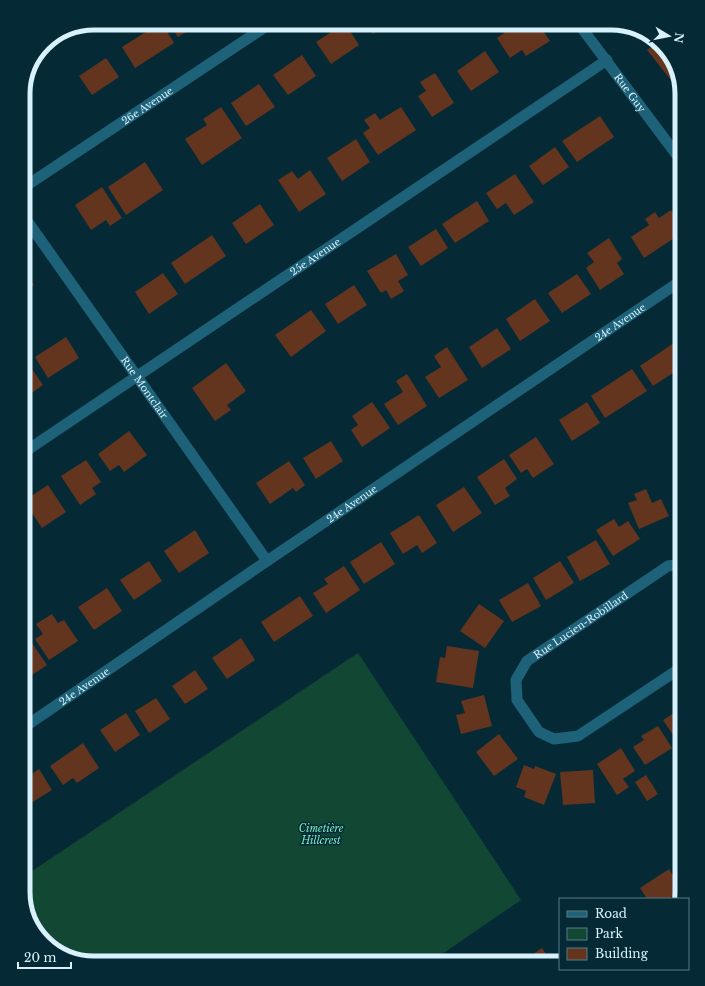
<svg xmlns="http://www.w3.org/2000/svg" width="705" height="986" viewBox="0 0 705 986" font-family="'Libre Baskerville',serif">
  <rect width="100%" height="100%" fill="#052a36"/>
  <path fill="#124734" d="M 358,653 L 521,900 L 429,963 L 90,963 L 59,953 L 33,927 L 23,891 L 23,877 Z"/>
  <path fill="#63341e" d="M 160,23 L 162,23 L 174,43 L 135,68 L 122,47 Z
    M 169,23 L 200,23 L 178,37 Z
    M 345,23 L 359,45 L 331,64 L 316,42 Z
    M 366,23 L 390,23 L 373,34 Z
    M 503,23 L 538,23 L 550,41 L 526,56 L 522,50 L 510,58 L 497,38 L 508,30 Z
    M 657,43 L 672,59 L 677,74 L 670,79 L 647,50 Z
    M 485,51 L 499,72 L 471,91 L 457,71 Z
    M 302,55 L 316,76 L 288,95 L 273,75 Z
    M 106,58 L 119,77 L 92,95 L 79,76 Z
    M 435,73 L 454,103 L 432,117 L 418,96 L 426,91 L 420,82 Z
    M 259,84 L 275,107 L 246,126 L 231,103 Z
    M 221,107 L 242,138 L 202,165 L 185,139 L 207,125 L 203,119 Z
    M 401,107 L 416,130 L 378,155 L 363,133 L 370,128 L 364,120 L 375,113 L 380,120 Z
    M 600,116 L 614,137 L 577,162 L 562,141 Z
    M 356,139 L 370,162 L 342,181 L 327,158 Z
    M 555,147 L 569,167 L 543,185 L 529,166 Z
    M 145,162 L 163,190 L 126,215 L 108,187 Z
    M 310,170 L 326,194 L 299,212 L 278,180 L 292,171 L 298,179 Z
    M 515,174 L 534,202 L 514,215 L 506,203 L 497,209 L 486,193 Z
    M 102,187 L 122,218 L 110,226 L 106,220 L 91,230 L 75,205 Z
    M 477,201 L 489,221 L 455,243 L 442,224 Z
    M 260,204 L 274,225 L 246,244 L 232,223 Z
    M 671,210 L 682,227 L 682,233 L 644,258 L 631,237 L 649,225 L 645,219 L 655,212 L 659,218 Z
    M 436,229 L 448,248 L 421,266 L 408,247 Z
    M 212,235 L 226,256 L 185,284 L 171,263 Z
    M 609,238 L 622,259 L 617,263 L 624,274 L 600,290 L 586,268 L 594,262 L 587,253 Z
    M 396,254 L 408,275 L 398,281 L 404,291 L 391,299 L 386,290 L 381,293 L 367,271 Z
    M 23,268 L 34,285 L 23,292 Z
    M 163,273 L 178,294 L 149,314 L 135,292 Z
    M 577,274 L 591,294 L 562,313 L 548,293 Z
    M 354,285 L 367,305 L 338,324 L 325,304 Z
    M 535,299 L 550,321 L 520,341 L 506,319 Z
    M 311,310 L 326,331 L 291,357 L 275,335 Z
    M 497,328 L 511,349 L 482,368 L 469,347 Z
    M 66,337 L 79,358 L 48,378 L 35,357 Z
    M 678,340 L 682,346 L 682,374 L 676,378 L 673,373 L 653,386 L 640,366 Z
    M 447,347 L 468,380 L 439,398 L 425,377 L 441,367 L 434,356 Z
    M 28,363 L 43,385 L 23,399 L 23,366 Z
    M 226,363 L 246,391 L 227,405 L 231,410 L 215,421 L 192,388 Z
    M 632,369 L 647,391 L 605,418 L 591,396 Z
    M 407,374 L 427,406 L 398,425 L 384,404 L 403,392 L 396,381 Z
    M 372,402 L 390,428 L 362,447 L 351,430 L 358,425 L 352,416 Z
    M 587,402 L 600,423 L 572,441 L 559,420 Z
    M 129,431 L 147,455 L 124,472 L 119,465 L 110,471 L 98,454 Z
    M 536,437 L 554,464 L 533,478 L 527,469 L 521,473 L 509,455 Z
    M 331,441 L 343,461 L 316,479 L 303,458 Z
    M 504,459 L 517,479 L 505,488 L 510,496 L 495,505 L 477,477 Z
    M 86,460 L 101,482 L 92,488 L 96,494 L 80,505 L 61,476 Z
    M 289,461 L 305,485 L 296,492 L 293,488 L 270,504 L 256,483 Z
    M 48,485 L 66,512 L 42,528 L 24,501 Z
    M 464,487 L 482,513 L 453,532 L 436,505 Z
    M 646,489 L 652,503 L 661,499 L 669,516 L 639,529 L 628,503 L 637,500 L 634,494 Z
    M 680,492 L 682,493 L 682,521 L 676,520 Z
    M 419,515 L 437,543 L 422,553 L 417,545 L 403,554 L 390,533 Z
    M 614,519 L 619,527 L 628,521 L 640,539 L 613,556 L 596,530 Z
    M 195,530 L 209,553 L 179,573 L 164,551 Z
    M 596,540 L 610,564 L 580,581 L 567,557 Z
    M 381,542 L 395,564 L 364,584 L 350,562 Z
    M 149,561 L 162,581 L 134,600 L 120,580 Z
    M 560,561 L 574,583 L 546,600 L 533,578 Z
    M 344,566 L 360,590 L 326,613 L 313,593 L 328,584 L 324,579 Z
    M 528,583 L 541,606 L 512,622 L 499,600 Z
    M 107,588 L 122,611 L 94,630 L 78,607 Z
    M 300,596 L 313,616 L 274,642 L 261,622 Z
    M 479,604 L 504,621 L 485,648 L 460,631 Z
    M 52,614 L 58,623 L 64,620 L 78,641 L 49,660 L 35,639 L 43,634 L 36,624 Z
    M 241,638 L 255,660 L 227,679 L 212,658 Z
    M 32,643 L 47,665 L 23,681 L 23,649 Z
    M 447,646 L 479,651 L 473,688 L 436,682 L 440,657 L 445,658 Z
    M 195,670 L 208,689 L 185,704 L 172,686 Z
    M 484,695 L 492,726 L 461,734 L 456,715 L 465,713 L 461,701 Z
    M 156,698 L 170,719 L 149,733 L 135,711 Z
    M 682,708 L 682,734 L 675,738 L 663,720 Z
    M 126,713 L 140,735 L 115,752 L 100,730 Z
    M 658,726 L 672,748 L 645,765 L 633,747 L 644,740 L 641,736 Z
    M 499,734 L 518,759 L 494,776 L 476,752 Z
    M 83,743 L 99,768 L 77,783 L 73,778 L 63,785 L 50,766 Z
    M 621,748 L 635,771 L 623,779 L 629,787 L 617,795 L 597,764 Z
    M 524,765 L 534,769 L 535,766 L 556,774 L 544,805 L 524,797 L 526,791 L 516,787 Z
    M 39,769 L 52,790 L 31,803 L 23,790 L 23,780 Z
    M 593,770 L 595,803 L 563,805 L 560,772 Z
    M 646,775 L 658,794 L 647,801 L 635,782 Z
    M 23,797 L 30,806 L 23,811 Z
    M 669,869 L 682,890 L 668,899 L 647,899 L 640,888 Z
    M 542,948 L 552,963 L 520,963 Z"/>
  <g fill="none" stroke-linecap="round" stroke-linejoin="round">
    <g stroke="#1e6279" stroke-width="11">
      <path id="s1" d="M 578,23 L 682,162"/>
      <path id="s2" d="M 23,188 L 271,23"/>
      <path id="s3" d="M 23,215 L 267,561"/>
      <path id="s4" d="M 23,453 L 607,60"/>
      <path id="s5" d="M 682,667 L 578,736 L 554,739 L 539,732 L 517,700 L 516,680 L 527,661 L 668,566 L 682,564"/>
      <path id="s6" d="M 23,728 L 267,561 L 682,280"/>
    </g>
  </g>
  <g text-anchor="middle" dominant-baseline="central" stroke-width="3" stroke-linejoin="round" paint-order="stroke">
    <g font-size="10" fill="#d8f1fc" stroke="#052a36">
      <text stroke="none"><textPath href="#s1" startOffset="87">Rue Guy</textPath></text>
      <text stroke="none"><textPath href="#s2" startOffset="149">26e Avenue</textPath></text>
      <text stroke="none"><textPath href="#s4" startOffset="352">25e Avenue</textPath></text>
      <text stroke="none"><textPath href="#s6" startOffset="722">24e Avenue</textPath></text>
      <text stroke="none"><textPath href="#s3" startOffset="211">Rue Montclair</textPath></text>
      <text stroke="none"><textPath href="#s6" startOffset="398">24e Avenue</textPath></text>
      <text stroke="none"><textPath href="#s5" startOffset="311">Rue Lucien-Robillard</textPath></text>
      <text stroke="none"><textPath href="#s6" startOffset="74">24e Avenue</textPath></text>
    </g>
    <g font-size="10" font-style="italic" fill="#7bf1c1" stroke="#052a36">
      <text x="321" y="828">Cimetière<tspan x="321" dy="12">Hillcrest</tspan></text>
    </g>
  </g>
  <path d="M0 0H705V986H0ZM94 30H611A64 64 0 0 1 675 94V892A64 64 0 0 1 611 956H94A64 64 0 0 1 30 892V94A64 64 0 0 1 94 30Z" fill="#052a36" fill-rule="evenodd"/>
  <path fill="none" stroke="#d8f1fc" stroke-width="5" d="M94 30H611A64 64 0 0 1 675 94V892A64 64 0 0 1 611 956H94A64 64 0 0 1 30 892V94A64 64 0 0 1 94 30Z"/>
  <rect x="559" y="898" width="130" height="72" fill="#052a36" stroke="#597a85"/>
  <rect x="567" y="911" width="20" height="6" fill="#1e6279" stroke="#597a85"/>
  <text x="595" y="918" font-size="12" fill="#d8f1fc">Road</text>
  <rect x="567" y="928" width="20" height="12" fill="#124734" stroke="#597a85"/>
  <text x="595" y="938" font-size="12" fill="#d8f1fc">Park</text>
  <rect x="567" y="948" width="20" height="12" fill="#63341e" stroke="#597a85"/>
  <text x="595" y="958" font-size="12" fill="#d8f1fc">Building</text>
  <g transform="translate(669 36) rotate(100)" stroke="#052a36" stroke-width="3" paint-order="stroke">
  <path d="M0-3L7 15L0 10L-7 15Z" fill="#d8f1fc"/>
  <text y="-6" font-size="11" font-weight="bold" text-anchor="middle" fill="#d8f1fc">N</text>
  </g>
  <path d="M18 962v6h53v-6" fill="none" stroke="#d8f1fc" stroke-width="2"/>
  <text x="24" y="962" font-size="12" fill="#d8f1fc" stroke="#052a36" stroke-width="3" paint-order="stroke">20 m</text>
</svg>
